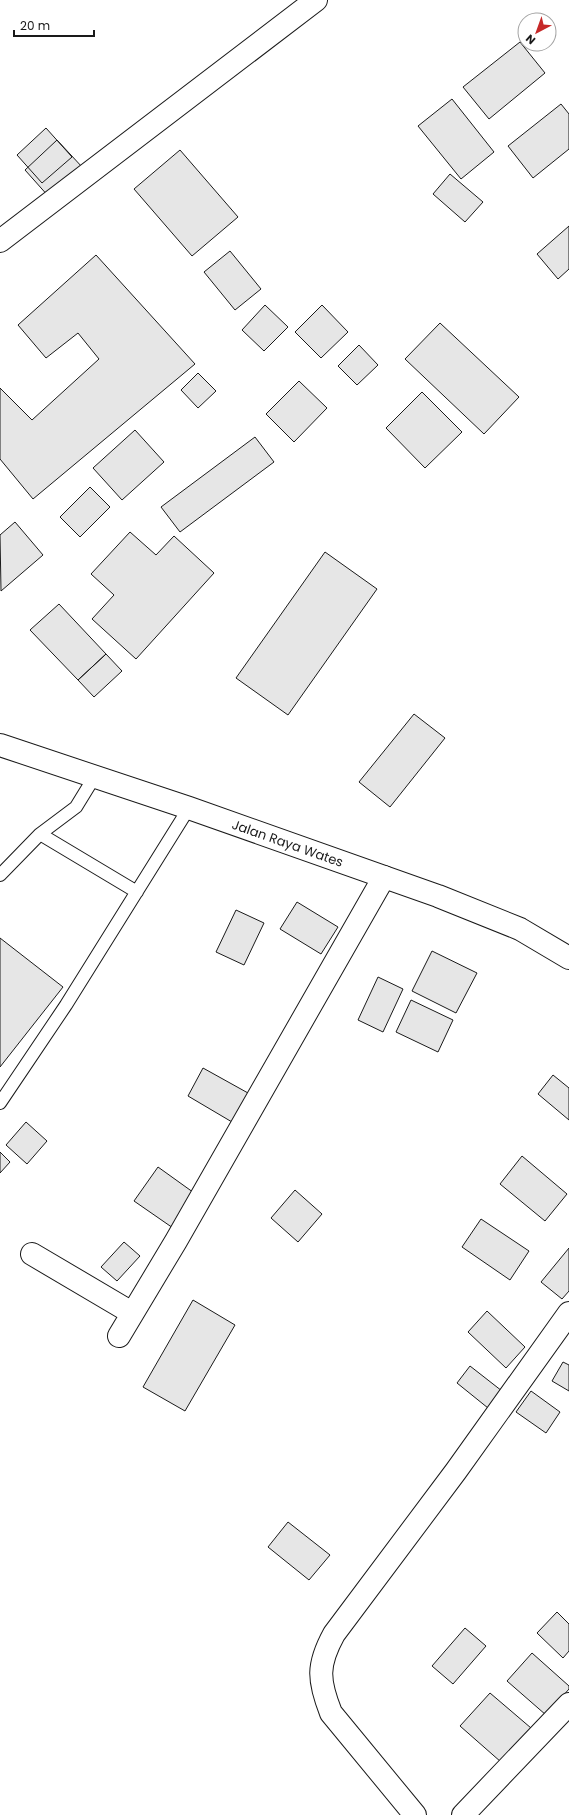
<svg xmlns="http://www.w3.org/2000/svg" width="569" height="1815" viewBox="0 0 569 1815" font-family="Poppins,sans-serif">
  <rect width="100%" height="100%" fill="#fff"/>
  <path fill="#e6e6e6" stroke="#1a1a1a" d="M 520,42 L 545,73 L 489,119 L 463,87 Z
    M 452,99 L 494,152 L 461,179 L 418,126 Z
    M 561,104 L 569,114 L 569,149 L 533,178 L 508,146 Z
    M 46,128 L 72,157 L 42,183 L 17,155 Z
    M 57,140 L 83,168 L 50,198 L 25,170 Z
    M 180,150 L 238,217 L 192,256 L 134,189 Z
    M 450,174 L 483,202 L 465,222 L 433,194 Z
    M 569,226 L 569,269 L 558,279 L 537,254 Z
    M 230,251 L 261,289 L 235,310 L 204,272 Z
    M 96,255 L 195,364 L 33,499 L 0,459 L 0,388 L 32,420 L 99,359 L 78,333 L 46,358 L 18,325 Z
    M 265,305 L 288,327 L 264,351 L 242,330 Z
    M 322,305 L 348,332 L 321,358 L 295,332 Z
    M 440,323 L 519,397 L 484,434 L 405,359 Z
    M 359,345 L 378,365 L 357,385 L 338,366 Z
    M 198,373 L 216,391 L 198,408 L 181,390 Z
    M 299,381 L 327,408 L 294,442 L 266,414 Z
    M 422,392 L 462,432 L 425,468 L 386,428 Z
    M 135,430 L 164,462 L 122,500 L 93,468 Z
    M 255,437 L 274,462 L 180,532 L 161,507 Z
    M 90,487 L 110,507 L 80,537 L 60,517 Z
    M 15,522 L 43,555 L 1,591 L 0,535 Z
    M 130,532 L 156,555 L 174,536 L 214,573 L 136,659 L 92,619 L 114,595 L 91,574 Z
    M 325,552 L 377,589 L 288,715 L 236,678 Z
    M 59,604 L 106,654 L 78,680 L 30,630 Z
    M 106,654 L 122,671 L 94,697 L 78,680 Z
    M 414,714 L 445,738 L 390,807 L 359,782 Z
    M 297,902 L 338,927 L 321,954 L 280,929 Z
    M 236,910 L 264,923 L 244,965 L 216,952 Z
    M 0,938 L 63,987 L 0,1067 Z
    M 432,951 L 477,973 L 456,1013 L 412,991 Z
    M 378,977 L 403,989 L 383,1032 L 358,1020 Z
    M 411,1000 L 453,1020 L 438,1052 L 396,1032 Z
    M 203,1068 L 248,1093 L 232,1122 L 188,1096 Z
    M 553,1075 L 569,1088 L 569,1120 L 538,1094 Z
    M 26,1122 L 47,1141 L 27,1164 L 6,1145 Z
    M 0,1152 L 10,1162 L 0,1173 Z
    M 522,1156 L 567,1194 L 545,1221 L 500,1184 Z
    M 158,1167 L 197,1195 L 173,1228 L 134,1201 Z
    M 295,1190 L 322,1214 L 298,1242 L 271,1218 Z
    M 481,1219 L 529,1251 L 510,1280 L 462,1247 Z
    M 124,1242 L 140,1256 L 117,1281 L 101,1267 Z
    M 569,1248 L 569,1291 L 562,1299 L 541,1282 Z
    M 193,1300 L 235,1325 L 185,1411 L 143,1387 Z
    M 487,1311 L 525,1347 L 506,1368 L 468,1332 Z
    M 563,1362 L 569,1365 L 569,1391 L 552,1381 Z
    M 470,1366 L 502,1391 L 488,1408 L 457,1383 Z
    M 531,1391 L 560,1412 L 546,1433 L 516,1412 Z
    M 288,1522 L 330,1555 L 309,1580 L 268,1547 Z
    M 557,1612 L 569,1624 L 569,1651 L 563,1658 L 537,1633 Z
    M 465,1628 L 486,1646 L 453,1684 L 432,1666 Z
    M 532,1653 L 569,1686 L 569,1689 L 546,1715 L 507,1681 Z
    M 490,1693 L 531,1728 L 501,1762 L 460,1726 Z"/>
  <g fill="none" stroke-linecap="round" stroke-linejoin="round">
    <defs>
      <path id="lane" d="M 40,834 L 137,892
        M 0,875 L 40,834 L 76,807 L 95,776
        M 0,1103 L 66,1005 L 189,808"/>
      <path id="street" d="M 0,241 L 316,0
        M 32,1254 L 132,1313
        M 119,1336 L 176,1241 L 384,877
        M 415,1815 L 331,1713 C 318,1680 317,1665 334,1634 L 456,1471 L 569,1313
        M 463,1815 L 569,1704"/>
      <g id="highway">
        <path id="s1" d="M 0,745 L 189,808 L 438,896 L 520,929 L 569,958"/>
      </g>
    </defs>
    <use href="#lane" stroke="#1a1a1a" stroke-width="14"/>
    <use href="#street" stroke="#1a1a1a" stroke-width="24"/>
    <use href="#highway" stroke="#1a1a1a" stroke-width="24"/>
    <use href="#lane" stroke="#fff" stroke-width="12"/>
    <use href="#street" stroke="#fff" stroke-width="22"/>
    <use href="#highway" stroke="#fff" stroke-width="22"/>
  </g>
  <g text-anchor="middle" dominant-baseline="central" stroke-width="3" stroke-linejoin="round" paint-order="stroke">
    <g font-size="13" fill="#1a1a1a" stroke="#fff">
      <text stroke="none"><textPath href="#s1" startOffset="304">Jalan Raya Wates</textPath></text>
    </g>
  </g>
  <g transform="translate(537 32) rotate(221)"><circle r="19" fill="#ffffff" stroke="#a3a3a3"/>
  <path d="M0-3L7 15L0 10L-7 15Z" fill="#c62828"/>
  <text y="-6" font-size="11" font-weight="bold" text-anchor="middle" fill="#1a1a1a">N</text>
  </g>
  <path d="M14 30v6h80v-6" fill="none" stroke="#1a1a1a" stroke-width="2"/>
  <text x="20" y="30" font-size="12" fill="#1a1a1a" stroke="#ffffff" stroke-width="3" paint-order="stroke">20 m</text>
</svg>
